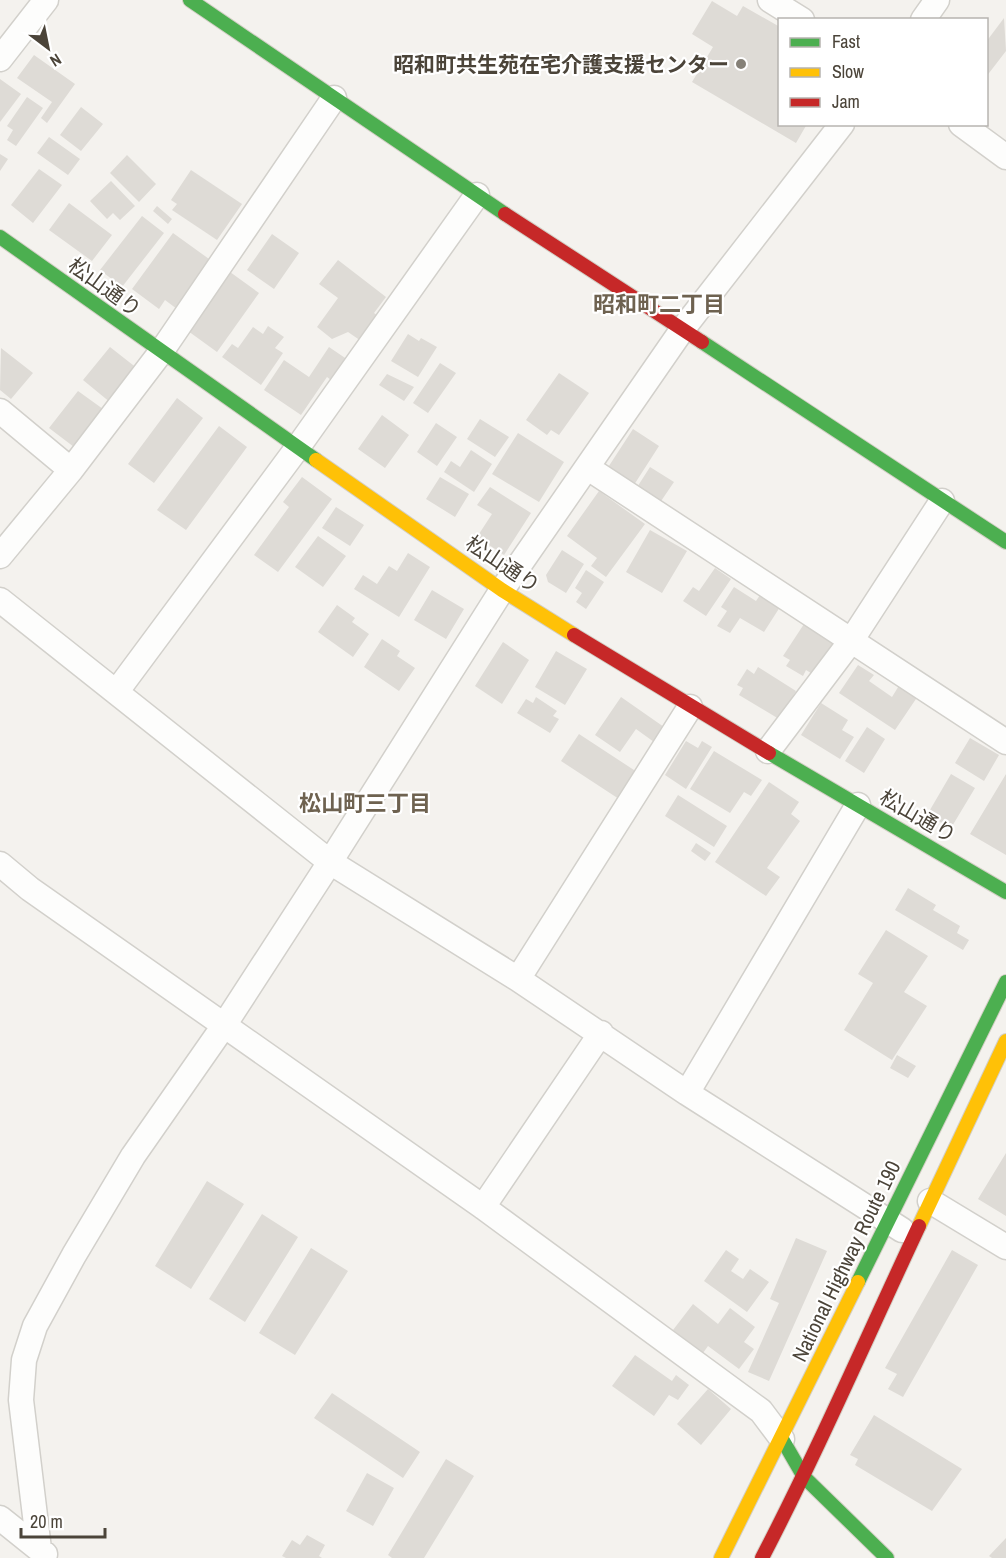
<svg xmlns="http://www.w3.org/2000/svg" width="1006" height="1558" viewBox="0 0 1006 1558" font-family="'Archivo Narrow','Noto Sans JP',sans-serif">
  <rect width="100%" height="100%" fill="#f4f2ee"/>
  <path fill="#dedbd6" d="M 712,1 L 737,16 L 743,6 L 780,27 L 780,124 L 807,124 L 796,143 L 692,82 L 713,47 L 692,34 Z
    M 1004,18 L 1006,51 L 986,77 L 986,42 Z
    M 34,55 L 75,84 L 47,123 L 41,118 L 52,102 L 17,78 Z
    M 0,79 L 21,94 L 0,122 Z
    M 27,97 L 43,108 L 16,146 L 7,140 L 13,130 L 7,126 Z
    M 81,107 L 103,124 L 81,151 L 60,135 Z
    M 49,137 L 80,159 L 68,175 L 37,153 Z
    M 0,154 L 8,159 L 0,171 Z
    M 127,155 L 156,184 L 139,202 L 110,173 Z
    M 39,169 L 62,185 L 33,223 L 11,205 Z
    M 191,170 L 242,204 L 217,240 L 172,210 L 177,204 L 171,200 Z
    M 111,181 L 135,206 L 120,220 L 113,213 L 107,219 L 90,201 Z
    M 69,203 L 112,235 L 92,261 L 49,230 Z
    M 157,206 L 172,219 L 168,224 L 153,211 Z
    M 142,216 L 164,233 L 122,287 L 100,270 Z
    M 173,233 L 216,264 L 181,312 L 165,300 L 159,309 L 132,289 Z
    M 272,234 L 299,253 L 274,289 L 247,270 Z
    M 338,260 L 386,297 L 374,313 L 382,319 L 364,343 L 348,332 L 332,339 L 317,327 L 338,298 L 319,284 Z
    M 230,272 L 259,293 L 217,352 L 188,331 Z
    M 268,326 L 284,337 L 275,348 L 283,353 L 261,385 L 222,357 L 232,344 L 238,348 L 253,327 L 263,334 Z
    M 408,334 L 419,341 L 421,338 L 437,347 L 418,377 L 391,361 Z
    M 110,347 L 138,369 L 111,403 L 83,380 Z
    M 329,347 L 351,362 L 336,384 L 327,377 L 301,415 L 264,390 L 284,360 L 309,377 Z
    M 1,348 L 33,373 L 11,399 L 0,390 Z
    M 440,363 L 456,373 L 428,413 L 413,403 Z
    M 559,373 L 589,393 L 559,435 L 551,430 L 547,435 L 526,420 Z
    M 387,374 L 414,387 L 404,401 L 379,385 Z
    M 78,391 L 103,409 L 74,447 L 49,428 Z
    M 177,398 L 203,418 L 154,483 L 128,464 Z
    M 382,415 L 409,435 L 385,468 L 358,449 Z
    M 480,419 L 509,437 L 495,457 L 467,439 Z
    M 436,423 L 457,437 L 437,466 L 417,452 Z
    M 219,426 L 247,447 L 186,530 L 157,510 Z
    M 633,429 L 659,446 L 632,488 L 605,472 Z
    M 518,433 L 564,462 L 539,502 L 492,474 Z
    M 471,450 L 492,464 L 474,492 L 444,472 L 451,461 L 460,467 Z
    M 650,467 L 674,482 L 657,507 L 634,492 Z
    M 302,477 L 332,499 L 278,572 L 254,555 L 289,507 L 283,502 Z
    M 440,477 L 469,494 L 455,517 L 426,499 Z
    M 490,487 L 531,513 L 504,555 L 477,537 L 492,514 L 477,505 Z
    M 599,491 L 645,524 L 606,577 L 591,566 L 597,558 L 567,536 Z
    M 336,507 L 364,525 L 350,546 L 322,528 Z
    M 650,530 L 687,551 L 662,593 L 626,572 Z
    M 318,536 L 346,556 L 323,587 L 295,567 Z
    M 562,550 L 584,564 L 566,593 L 548,582 L 546,575 Z
    M 408,553 L 430,567 L 399,617 L 354,589 L 363,575 L 377,584 L 389,566 L 397,571 Z
    M 715,568 L 731,579 L 706,616 L 683,601 L 693,587 L 699,591 Z
    M 586,570 L 604,582 L 586,609 L 576,602 L 582,593 L 575,588 Z
    M 734,587 L 756,601 L 760,595 L 780,607 L 764,632 L 740,618 L 730,633 L 717,626 L 727,611 L 721,607 Z
    M 432,590 L 464,609 L 446,639 L 414,620 Z
    M 337,605 L 355,618 L 352,622 L 369,634 L 353,657 L 318,632 Z
    M 804,624 L 834,643 L 814,675 L 806,670 L 803,676 L 786,666 L 790,660 L 783,656 Z
    M 382,639 L 400,651 L 397,656 L 415,668 L 399,691 L 364,667 Z
    M 503,642 L 529,660 L 502,704 L 475,686 Z
    M 556,651 L 587,669 L 565,705 L 535,687 Z
    M 858,665 L 874,675 L 869,681 L 892,697 L 900,684 L 918,696 L 895,730 L 839,693 Z
    M 758,667 L 796,691 L 779,719 L 739,695 L 743,688 L 737,685 L 747,669 L 754,674 Z
    M 536,697 L 557,711 L 553,716 L 559,719 L 550,733 L 517,713 L 526,699 L 533,703 Z
    M 621,697 L 664,727 L 654,742 L 636,729 L 620,752 L 595,735 Z
    M 821,703 L 848,720 L 842,730 L 854,737 L 840,759 L 801,735 Z
    M 867,727 L 885,739 L 864,773 L 845,761 Z
    M 579,734 L 637,772 L 619,799 L 561,761 Z
    M 970,738 L 999,755 L 984,781 L 955,763 Z
    M 686,741 L 698,748 L 702,741 L 712,747 L 686,789 L 665,775 Z
    M 714,751 L 762,780 L 751,796 L 744,792 L 730,813 L 690,789 Z
    M 951,774 L 975,788 L 951,828 L 927,815 Z
    M 1006,774 L 1006,855 L 970,834 Z
    M 769,782 L 799,802 L 791,814 L 800,821 L 767,868 L 780,877 L 766,896 L 715,862 Z
    M 678,795 L 727,826 L 714,847 L 665,816 Z
    M 696,843 L 711,853 L 705,861 L 691,851 Z
    M 908,888 L 936,905 L 933,910 L 960,926 L 957,933 L 969,940 L 963,950 L 895,910 Z
    M 886,930 L 928,956 L 904,992 L 927,1006 L 892,1060 L 844,1030 L 873,983 L 858,974 Z
    M 897,1055 L 916,1066 L 908,1078 L 890,1068 Z
    M 1006,1153 L 1006,1216 L 978,1199 Z
    M 207,1181 L 244,1204 L 191,1289 L 155,1266 Z
    M 262,1214 L 298,1237 L 245,1322 L 209,1299 Z
    M 796,1238 L 827,1251 L 769,1381 L 748,1372 L 779,1303 L 770,1299 Z
    M 311,1248 L 348,1271 L 295,1355 L 259,1333 Z
    M 726,1250 L 739,1259 L 731,1271 L 743,1279 L 750,1269 L 769,1282 L 747,1312 L 704,1281 Z
    M 952,1250 L 978,1265 L 903,1397 L 888,1389 L 897,1374 L 885,1368 Z
    M 693,1304 L 718,1324 L 730,1308 L 755,1327 L 744,1342 L 754,1349 L 739,1369 L 708,1346 L 703,1353 L 673,1330 Z
    M 635,1355 L 672,1381 L 676,1375 L 689,1385 L 678,1400 L 669,1395 L 654,1416 L 612,1386 Z
    M 708,1389 L 731,1409 L 701,1445 L 677,1424 Z
    M 332,1393 L 420,1452 L 403,1478 L 314,1418 Z
    M 874,1415 L 962,1469 L 932,1511 L 855,1465 L 858,1459 L 850,1455 Z
    M 446,1459 L 474,1476 L 424,1558 L 392,1558 L 388,1555 Z
    M 367,1473 L 394,1488 L 373,1526 L 346,1511 Z
    M 307,1535 L 325,1545 L 319,1556 L 322,1558 L 286,1558 L 282,1556 L 292,1540 L 300,1545 Z
    M 1006,1538 L 1006,1558 L 992,1558 L 989,1556 Z"/>
  <g fill="none" stroke-linecap="round" stroke-linejoin="round">
    <defs>
      <path id="street" d="M 770,0 L 802,20
        M 923,20 L 937,0
        M 0,59 L 46,0
        M 961,124 L 1006,157
        M 0,411 L 71,470
        M 588,468 L 1006,742
        M 0,556 L 71,470 L 161,352 L 334,98
        M 0,600 L 330,862 L 518,979 L 687,1093 L 902,1230
        M 117,691 L 298,447 L 477,195
        M 768,751 L 851,641 L 942,501
        M 0,864 L 30,889 L 483,1207 L 761,1411 L 782,1439
        M 518,979 L 690,707
        M 687,1093 L 858,805
        M 930,1201 L 1006,1247
        M 483,1207 L 601,1033
        M 0,1518 L 45,1554
        M 39,1549 L 21,1400 L 24,1360 L 35,1326 L 74,1255 L 133,1156 L 223,1027 L 330,862 L 502,590 L 682,330 L 842,124"/>
      <path id="fast" d="M 190,0 L 505,214
        M 0,237 L 316,460
        M 702,342 L 1006,542
        M 769,753 L 1006,892
        M 858,1282 L 1006,982
        M 782,1439 L 804,1477 L 887,1558"/>
      <path id="slow" d="M 316,460 L 502,590 L 574,635
        M 919,1226 L 1006,1041
        M 721,1558 L 858,1282"/>
      <path id="jam" d="M 505,214 L 702,342
        M 574,635 L 769,753
        M 762,1558 C 818,1450 867,1337 919,1226"/>
    </defs>
    <use href="#street" stroke="#d2d0cb" stroke-width="27"/>
    <use href="#fast" stroke="#d3cfc5" stroke-width="16"/>
    <use href="#slow" stroke="#d3cfc5" stroke-width="16"/>
    <use href="#jam" stroke="#d3cfc5" stroke-width="16"/>
    <use href="#street" stroke="#fdfdfc" stroke-width="24"/>
    <use href="#fast" stroke="#4caf50" stroke-width="14"/>
    <use href="#slow" stroke="#ffc107" stroke-width="14"/>
    <use href="#jam" stroke="#c62828" stroke-width="14"/>
  </g>
  <circle fill="#868178" stroke="#fff" stroke-width="2" cx="741" cy="64" r="6"/>
  <g text-anchor="middle" dominant-baseline="central" stroke-width="4.5" stroke-linejoin="round" paint-order="stroke">
    <g font-size="21" font-weight="bold" fill="#4b4439" stroke="#fff" text-anchor="end">
      <text x="729" y="64">昭和町共生苑在宅介護支援センター</text>
    </g>
    <g font-size="21" fill="#4b4439" stroke="#fff">
      <text transform="translate(105 287) rotate(36)">松山通り</text>
      <text transform="translate(503 564) rotate(34)">松山通り</text>
      <text transform="translate(918 816) rotate(30)">松山通り</text>
      <text transform="translate(846 1261) rotate(-64)">National Highway Route 190</text>
    </g>
    <g font-size="22" font-weight="bold" fill="#6e6250" stroke="#fff">
      <text x="659" y="304">昭和町二丁目</text>
      <text x="365" y="803">松山町三丁目</text>
    </g>
  </g>
  <rect x="778" y="18" width="210" height="108" fill="#ffffff" stroke="#b7b4b0" stroke-width="1.5"/>
  <rect x="790" y="38" width="30" height="9" fill="#4caf50" stroke="#b7b4b0" stroke-width="1.5"/>
  <text x="832" y="48" font-size="18" fill="#4b4439">Fast</text>
  <rect x="790" y="68" width="30" height="9" fill="#ffc107" stroke="#b7b4b0" stroke-width="1.5"/>
  <text x="832" y="78" font-size="18" fill="#4b4439">Slow</text>
  <rect x="790" y="98" width="30" height="9" fill="#c62828" stroke="#b7b4b0" stroke-width="1.5"/>
  <text x="832" y="108" font-size="18" fill="#4b4439">Jam</text>
  <g transform="translate(48 48) rotate(148)" stroke="#ffffff" stroke-width="4.5" paint-order="stroke">
  <path d="M0-4.5L10 22L0 15L-10 22Z" fill="#4b4439"/>
  <text y="-9" font-size="16" font-weight="bold" text-anchor="middle" fill="#4b4439">N</text>
  </g>
  <path d="M21 1528v9h84v-9" fill="none" stroke="#4b4439" stroke-width="3"/>
  <text x="30" y="1528" font-size="18" fill="#4b4439" stroke="#ffffff" stroke-width="4.5" paint-order="stroke">20 m</text>
</svg>
